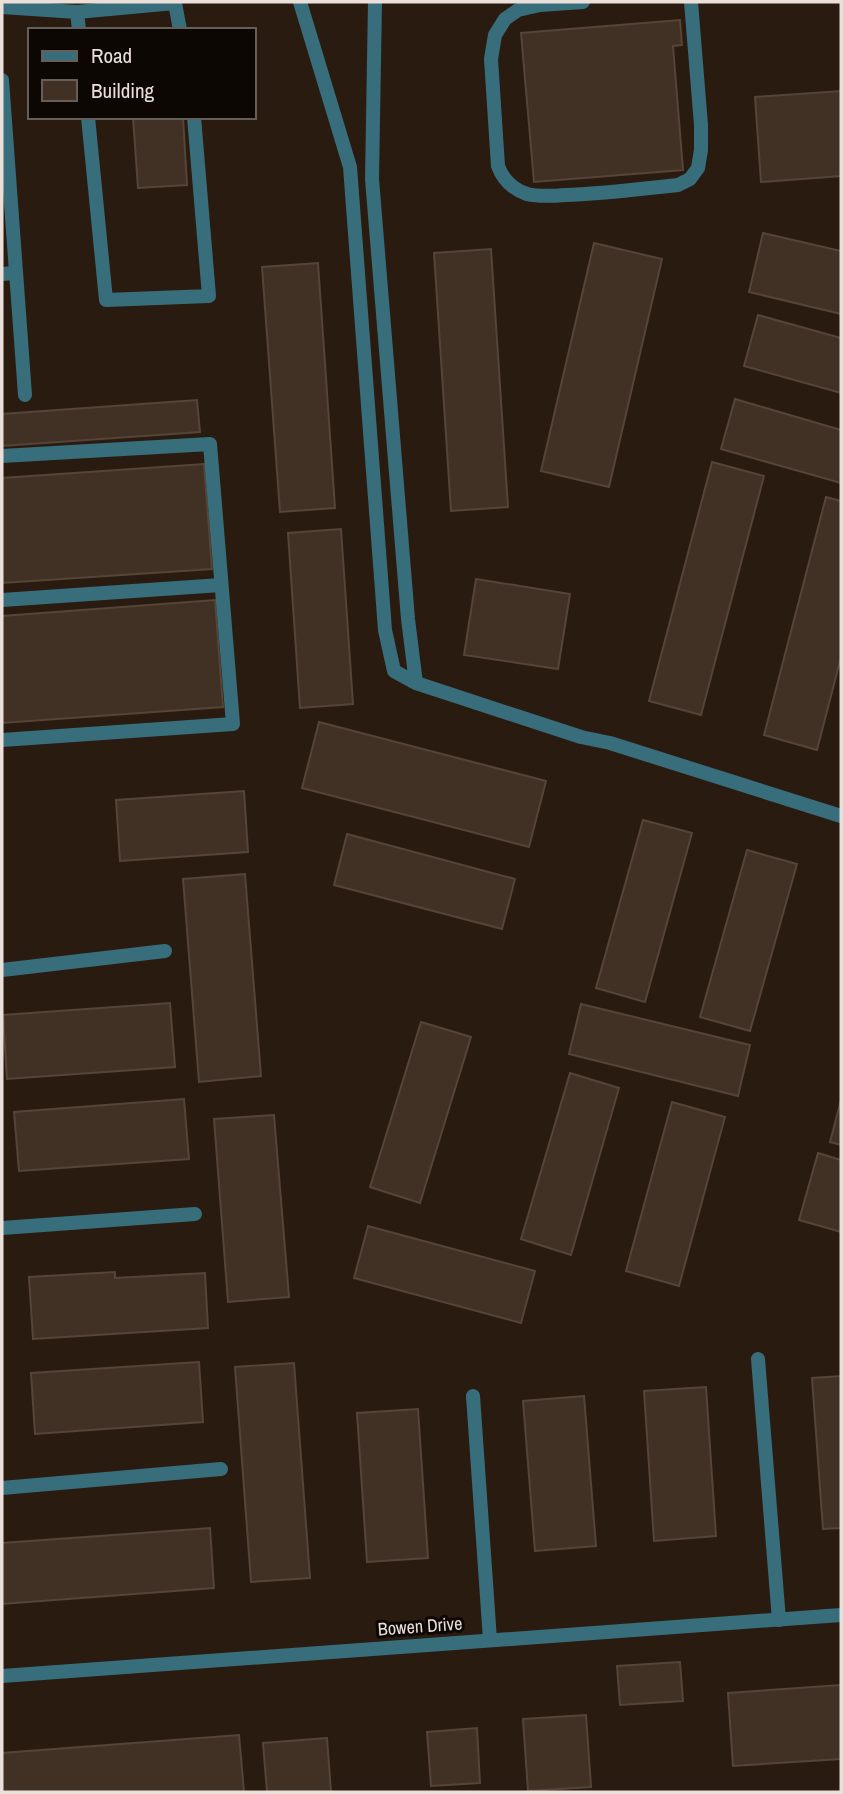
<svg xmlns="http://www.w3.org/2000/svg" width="843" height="1794" viewBox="0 0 843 1794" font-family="'Archivo Narrow',sans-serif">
  <rect width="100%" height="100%" fill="#2a1b10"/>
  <path fill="#413125" stroke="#564438" stroke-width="2" d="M 680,20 L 682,45 L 673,46 L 683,170 L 534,182 L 521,33 Z
    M 841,91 L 841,176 L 761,182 L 755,97 Z
    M 133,117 L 183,117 L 187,185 L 138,188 Z
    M 763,233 L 841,251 L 841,314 L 749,292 Z
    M 594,243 L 662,259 L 609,487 L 541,471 Z
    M 491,249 L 508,507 L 451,511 L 434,253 Z
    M 318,263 L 335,508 L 280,512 L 262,267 Z
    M 758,315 L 841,338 L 841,393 L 744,366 Z
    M 735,399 L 841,430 L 841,483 L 721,449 Z
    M 197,400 L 200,432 L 2,446 L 2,414 Z
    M 712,462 L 764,476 L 701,715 L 649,701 Z
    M 204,464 L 212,569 L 2,583 L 2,478 Z
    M 826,497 L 841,501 L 841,657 L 817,750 L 764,735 Z
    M 341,529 L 353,704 L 300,708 L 288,533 Z
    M 476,579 L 570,594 L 558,669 L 464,655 Z
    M 215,600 L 223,707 L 2,723 L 2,616 Z
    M 319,722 L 546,781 L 529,847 L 302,788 Z
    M 244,791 L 248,852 L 120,861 L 116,800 Z
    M 643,820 L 692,833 L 645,1002 L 596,988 Z
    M 347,834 L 515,879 L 502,929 L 334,885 Z
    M 747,850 L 797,864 L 750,1031 L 700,1017 Z
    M 245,874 L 261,1076 L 199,1082 L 183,879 Z
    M 170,1003 L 175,1067 L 7,1079 L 3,1015 Z
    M 581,1004 L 750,1045 L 738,1096 L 569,1054 Z
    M 421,1022 L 471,1037 L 420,1203 L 370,1187 Z
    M 570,1073 L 619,1088 L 571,1255 L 521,1239 Z
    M 184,1099 L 189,1159 L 19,1171 L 14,1112 Z
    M 841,1100 L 841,1145 L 830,1142 Z
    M 672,1102 L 725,1117 L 679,1286 L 626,1271 Z
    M 274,1115 L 289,1297 L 228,1302 L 214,1119 Z
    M 818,1153 L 841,1160 L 841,1232 L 799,1220 Z
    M 368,1226 L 535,1271 L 521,1323 L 354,1278 Z
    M 115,1272 L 115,1278 L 205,1273 L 208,1328 L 33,1339 L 29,1277 Z
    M 199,1362 L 203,1422 L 35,1434 L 31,1373 Z
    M 294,1363 L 310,1578 L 251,1582 L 235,1367 Z
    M 841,1376 L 841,1528 L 823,1529 L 812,1378 Z
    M 706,1387 L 716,1536 L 654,1541 L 644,1391 Z
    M 584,1396 L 596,1546 L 535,1551 L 523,1401 Z
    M 418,1409 L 428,1558 L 367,1562 L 357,1413 Z
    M 210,1528 L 214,1588 L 2,1604 L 2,1543 Z
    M 680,1662 L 683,1701 L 620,1705 L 617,1666 Z
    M 841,1685 L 841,1759 L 733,1766 L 728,1693 Z
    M 586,1715 L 591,1787 L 528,1791 L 523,1719 Z
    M 477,1728 L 480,1783 L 431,1786 L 427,1732 Z
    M 239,1735 L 244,1792 L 2,1792 L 2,1753 Z
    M 327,1738 L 331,1792 L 267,1792 L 263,1743 Z"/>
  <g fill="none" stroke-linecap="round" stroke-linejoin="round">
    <path stroke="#386e7b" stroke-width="14" d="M 300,2 L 350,167 L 385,630 L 394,671 L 416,683 L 581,737 L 610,743 L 841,816
      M 375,2 L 372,179 L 408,619 L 416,683
      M 583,2 L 540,5 L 518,10 L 505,19 L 495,35 L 491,59 L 498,166 C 503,180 512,189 527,194 C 539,197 553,196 565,195 C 602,194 640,189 678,185 L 690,179 L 698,168 L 701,150 L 701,125 L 691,2
      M 2,7 L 77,12 L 175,3 L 180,30
      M 77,12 L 79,30
      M 2,80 L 25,395
      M 88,117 L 106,300 L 209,296 L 194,117
      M 2,274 L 16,273
      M 2,456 L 210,444 L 233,724 L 2,740
      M 2,600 L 221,585
      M 2,970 L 165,951
      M 2,1228 L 195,1214
      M 758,1359 L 779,1620
      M 473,1396 L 490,1640
      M 2,1488 L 221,1469"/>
    <path stroke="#386e7b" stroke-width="14" d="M 2,1676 L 841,1615"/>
  </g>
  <g text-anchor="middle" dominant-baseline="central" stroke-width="6" stroke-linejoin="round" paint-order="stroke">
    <g font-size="18" fill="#ebe0d9" stroke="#0d0704">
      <text transform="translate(420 1626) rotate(-4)">Bowen Drive</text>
    </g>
  </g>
  <rect width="843" height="1794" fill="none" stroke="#ebe0d9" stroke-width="7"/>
  <rect x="28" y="28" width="228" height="91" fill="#0d0704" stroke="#665e59" stroke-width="2"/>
  <rect x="42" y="51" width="35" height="10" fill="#386e7b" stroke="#665e59" stroke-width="2"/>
  <text x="91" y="63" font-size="21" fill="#ebe0d9">Road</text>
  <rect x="42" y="80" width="35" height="21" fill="#413125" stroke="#665e59" stroke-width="2"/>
  <text x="91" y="98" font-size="21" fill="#ebe0d9">Building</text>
</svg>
